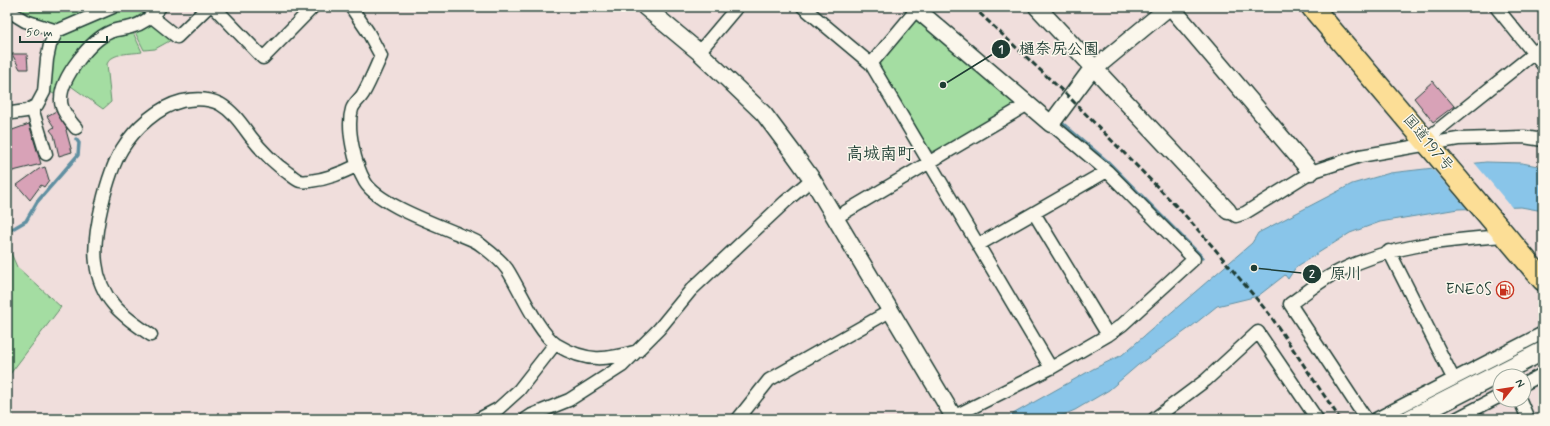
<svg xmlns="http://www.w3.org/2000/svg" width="1550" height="426" viewBox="0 0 1550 426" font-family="Mynerve,'Klee One',sans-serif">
  <rect width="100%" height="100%" fill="#f0dedc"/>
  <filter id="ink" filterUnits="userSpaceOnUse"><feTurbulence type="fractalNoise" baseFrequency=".025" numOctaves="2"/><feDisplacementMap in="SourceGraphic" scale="8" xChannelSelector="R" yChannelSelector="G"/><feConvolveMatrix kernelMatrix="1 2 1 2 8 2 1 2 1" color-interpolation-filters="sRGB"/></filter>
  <g filter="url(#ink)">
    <path fill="#a4dda2" stroke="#628d6b" d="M 15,7 L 103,7 L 55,25 L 27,14 Z
      M 117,7 L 152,7 L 131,21 L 110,30 L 97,38 L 60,97 L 50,92 L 54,50 L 64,29 Z
      M 150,20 L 173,39 L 155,49 L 144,50 L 133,28 Z
      M 920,20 L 1016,102 L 1016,106 L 935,152 L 928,150 L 879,67 L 880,61 L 914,21 Z
      M 131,28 L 142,52 C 131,54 112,52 107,64 L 111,102 L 103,109 L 68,84 L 99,39 Z
      M 7,244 L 17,267 L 61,307 L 7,378 Z"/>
    <path fill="#89c5e9" stroke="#5f8fa1" d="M 1486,162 L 1522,163 L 1543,167 L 1543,211 L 1521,207 L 1458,209 L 1380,222 L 1350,233 L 1296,267 L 1288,279 L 1285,275 L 1258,296 L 1217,306 L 1191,327 L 1138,365 L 1109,390 L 1075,410 L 1054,419 L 1004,419 L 1093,369 L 1122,355 L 1252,243 L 1258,233 L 1352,184 L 1390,173 Z"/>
    <path fill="#f0dedc" d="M 1473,161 L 1514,210 L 1469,211 L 1430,166 Z"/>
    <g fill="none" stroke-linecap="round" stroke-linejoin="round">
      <path stroke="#5f8fa1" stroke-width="3.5" d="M 1062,123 L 1108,162 L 1203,258
        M 7,232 L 26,221 L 37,202 L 78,155 L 79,143 L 76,139"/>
    </g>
    <path fill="#d8a2b7" stroke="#1f3d34" d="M 12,54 L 27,54 L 28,69 L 20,69 Z
      M 1433,81 L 1454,106 L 1433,122 L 1414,98 Z
      M 56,111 L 67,129 L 66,130 L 72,152 L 59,156 L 54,135 L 50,130 L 54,127 L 47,116 Z
      M 29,124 L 41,164 L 9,172 L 7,165 L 7,132 Z
      M 45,167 L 49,180 L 44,187 L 41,185 L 30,200 L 17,185 L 39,169 Z"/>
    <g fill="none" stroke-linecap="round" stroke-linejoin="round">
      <defs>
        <path id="minor" d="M 214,7 L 263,58 L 313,7
          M 351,7 L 368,32 L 381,56 C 375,69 370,82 363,94 C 360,99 354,103 352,109 C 346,128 355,165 365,182 C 377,203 433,223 456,233 C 464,237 474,239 481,245 C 490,252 500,259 507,269 C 520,289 538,333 557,345 C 587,363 606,360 638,351
          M 803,7 L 871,64 L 1051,368
          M 1496,7 L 1543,65
          M 7,10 L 25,21 L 57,31 L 113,7
          M 152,17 L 177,37 L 208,7
          M 699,52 L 737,7
          M 871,64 L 917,9
          M 32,108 L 46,154
          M 7,112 L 12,113 L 26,111 L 37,105 L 44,92 L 47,59 L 50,45 L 57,31
          M 76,128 C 70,121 60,109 61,99 C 61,77 91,40 110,32 C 116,29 124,29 131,27 C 143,24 152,17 160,7
          M 1434,133 L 1543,46
          M 1228,211 L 1236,216 L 1245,213 L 1311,172 L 1360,156 L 1458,139 L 1524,137 L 1543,140
          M 1034,213 L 1108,335
          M 835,218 L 1028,104
          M 978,245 L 1107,171
          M 1389,251 L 1453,378
          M 151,335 C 122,316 100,299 96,263 C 92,235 107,174 122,149 C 135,128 158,107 182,101 C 196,98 208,98 220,104 C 234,112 242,125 251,137 C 261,150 274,163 288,173 C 291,175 296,180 300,181 C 303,182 307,181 310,181 C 328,179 342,173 358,165
          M 1524,384 L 1543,374
          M 1520,400 L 1528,419
          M 479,419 L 498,409 L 519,390 L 555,344
          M 526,419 L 532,415 L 569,400 L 622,366 L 659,329 L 691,290 L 785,202 L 812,179
          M 738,419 L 769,380 L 890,311
          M 949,419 L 1051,368 L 1108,335 L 1122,325 L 1194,259 L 1107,171 L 1051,124
          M 1154,419 L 1206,380 L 1258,332 L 1317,419
          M 1366,419 L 1290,304 C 1303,295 1316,284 1330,276 C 1383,246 1445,240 1505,236
          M 1376,419 L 1543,333
          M 1456,419 L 1500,396"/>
        <path id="tertiary" d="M 645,7 L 699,52 L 764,114 L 794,154 L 812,179 L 955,419
          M 914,7 L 1051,124 L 1088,74 L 1169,7
          M 1037,7 L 1228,211
          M 1171,7 L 1311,172"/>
        <path id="secondary" d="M 1410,419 L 1543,351"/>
        <path id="trunk" d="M 1312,7 L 1543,280"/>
      </defs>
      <use href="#minor" stroke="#1f3d34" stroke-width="15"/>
      <use href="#tertiary" stroke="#1f3d34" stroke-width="19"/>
      <use href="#secondary" stroke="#1f3d34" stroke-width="21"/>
      <use href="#trunk" stroke="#1f3d34" stroke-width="24"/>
      <use href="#minor" stroke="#fbf7ec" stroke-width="12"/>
      <use href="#tertiary" stroke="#fbf7ec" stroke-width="16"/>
      <use href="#secondary" stroke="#fbf7ec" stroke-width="18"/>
      <use href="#trunk" stroke="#fcde96" stroke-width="21"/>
      <path stroke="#1f3d34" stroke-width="3" stroke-dasharray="6 3" stroke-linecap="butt" d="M 973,7 L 1070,98 L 1182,212 L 1214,248 L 1270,315 L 1340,419"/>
    </g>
  </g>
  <defs>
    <symbol id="fuel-ring" viewBox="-11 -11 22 22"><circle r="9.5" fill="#fbf7ec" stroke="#c8321e" stroke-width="1.5"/><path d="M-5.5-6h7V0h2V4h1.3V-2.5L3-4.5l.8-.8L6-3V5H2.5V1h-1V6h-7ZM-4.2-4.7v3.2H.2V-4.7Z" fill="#c8321e"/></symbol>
  </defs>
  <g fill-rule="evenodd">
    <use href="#fuel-ring" x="1495" y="280" width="20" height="20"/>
  </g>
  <g text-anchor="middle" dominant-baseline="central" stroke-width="3" stroke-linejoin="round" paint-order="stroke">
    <g font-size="15" fill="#1f3d34" stroke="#fbf7ec">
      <text transform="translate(1428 143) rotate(50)">国道197号</text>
    </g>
    <g font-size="15" fill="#1f3d34" stroke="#fbf7ec" text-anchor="end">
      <text x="1492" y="290">ENEOS</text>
    </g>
    <g font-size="17" font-weight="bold" fill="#1f3d34" stroke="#fbf7ec">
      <text x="880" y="154">高城南町</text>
    </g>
  </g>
  <path fill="none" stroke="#1f3d34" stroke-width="1.5" d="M943 85L1001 49M1254 268L1312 274"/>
  <g fill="#1f3d34" stroke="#fbf7ec" stroke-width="1.5">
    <circle cx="943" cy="85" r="4"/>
    <circle cx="1254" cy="268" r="4"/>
    <circle cx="1001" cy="49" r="10"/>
    <circle cx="1312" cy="274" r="10"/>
  </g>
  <g font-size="12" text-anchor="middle" font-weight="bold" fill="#fff">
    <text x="1001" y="53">1</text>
    <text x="1312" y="278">2</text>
  </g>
  <g font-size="16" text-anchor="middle" font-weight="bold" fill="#1f3d34" stroke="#fbf7ec" stroke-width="3" stroke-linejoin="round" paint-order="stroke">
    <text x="1059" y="54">樋奈尻公園</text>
    <text x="1346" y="279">原川</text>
  </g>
  <rect width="1550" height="426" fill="none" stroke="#fbf7ec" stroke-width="24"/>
  <rect x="12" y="12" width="1526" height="402" fill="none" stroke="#1f3d34" stroke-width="1.5" filter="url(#ink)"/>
  <g transform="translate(1512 388) rotate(60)"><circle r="19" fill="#fbf7ec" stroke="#a3ada2"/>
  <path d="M0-3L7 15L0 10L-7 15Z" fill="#c8321e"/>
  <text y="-6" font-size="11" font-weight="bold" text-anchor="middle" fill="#1f3d34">N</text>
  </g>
  <path d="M20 36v6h87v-6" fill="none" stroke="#1f3d34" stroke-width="2"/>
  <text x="26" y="36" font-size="12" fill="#1f3d34" stroke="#fbf7ec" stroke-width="3" paint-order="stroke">50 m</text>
</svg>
